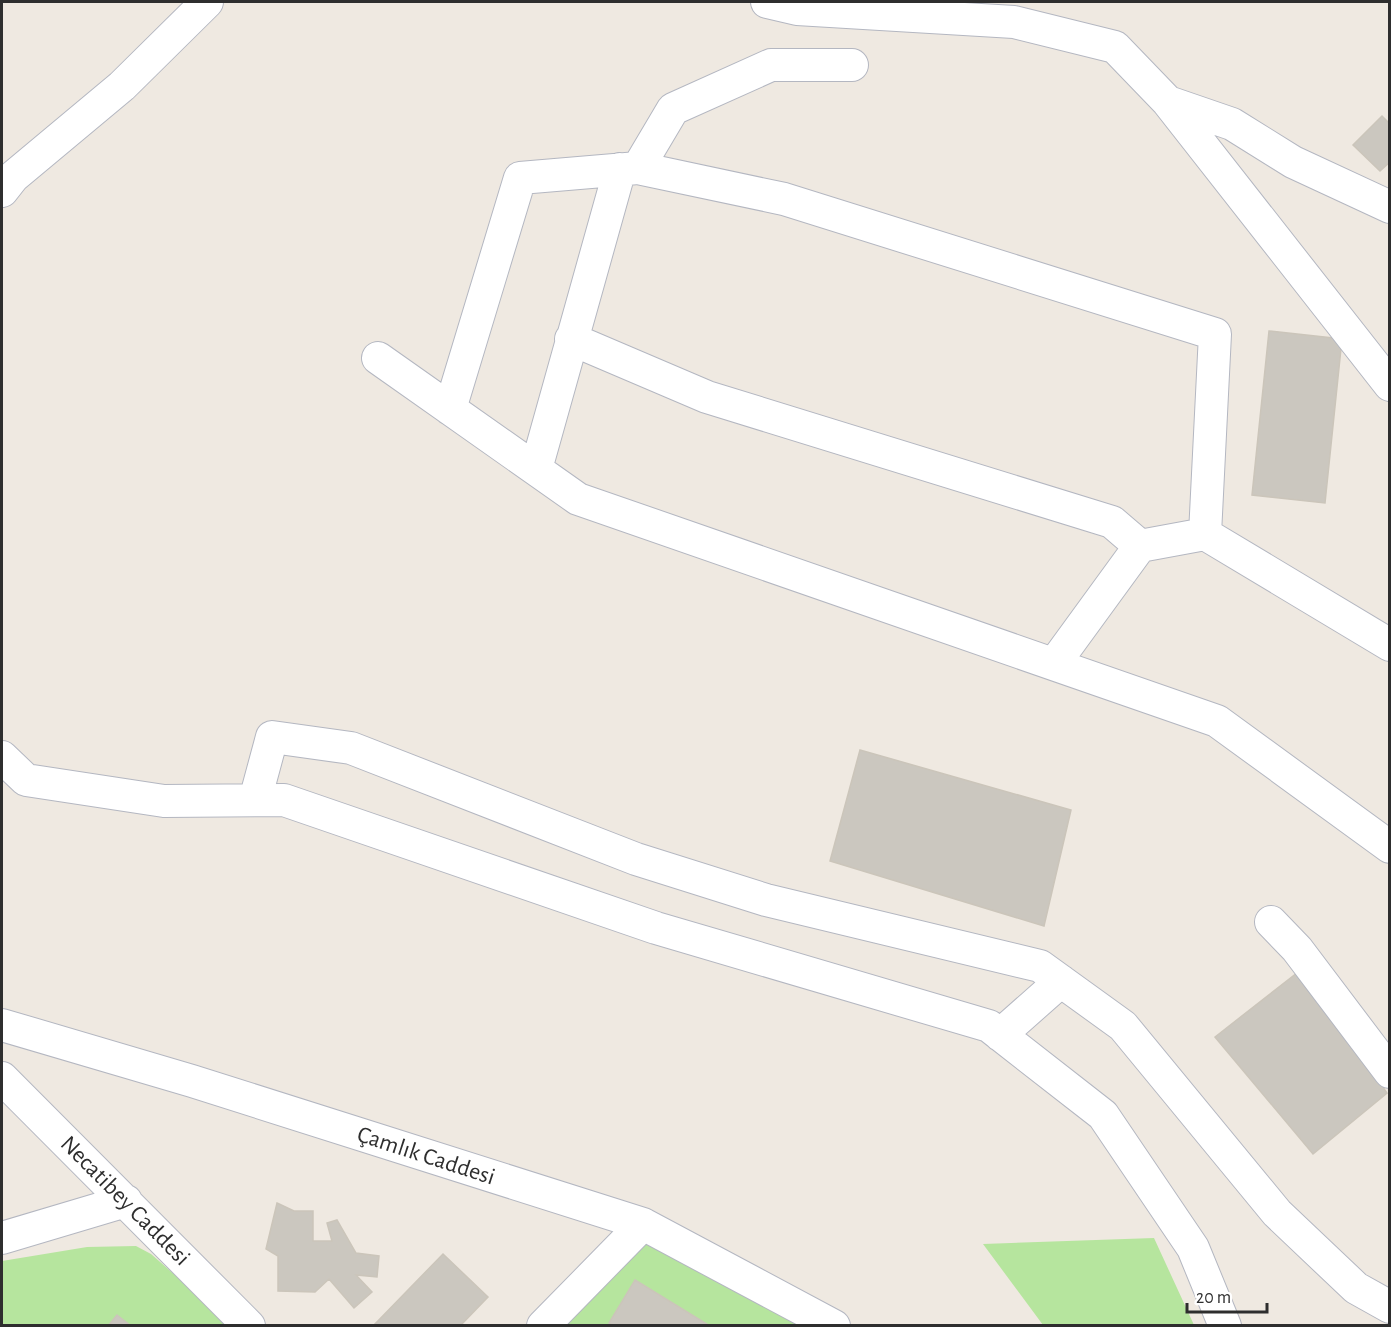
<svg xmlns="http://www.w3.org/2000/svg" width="1391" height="1327" viewBox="0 0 1391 1327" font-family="'Alegreya Sans',sans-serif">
  <rect width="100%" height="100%" fill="#efe9e1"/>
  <path fill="#b6e59e" d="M 643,1224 L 834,1326 L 543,1326 Z
    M 1154,1238 L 1194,1325 L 1043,1325 L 983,1244 Z
    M 136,1246 L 151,1254 L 232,1325 L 2,1326 L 2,1261 L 87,1247 Z"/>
  <path fill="#cbc7bf" stroke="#cbc5ba" stroke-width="1.5" d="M 1382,116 L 1390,124 L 1390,162 L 1380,171 L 1353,145 Z
    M 1269,331 L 1342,339 L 1325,503 L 1252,495 Z
    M 860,750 L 1071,810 L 1044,926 L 830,861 Z
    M 1302,969 L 1387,1093 L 1313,1154 L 1215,1037 Z
    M 277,1203 L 294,1211 L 313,1211 L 313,1241 L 332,1241 L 327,1223 L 337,1220 L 356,1253 L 379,1256 L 377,1277 L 356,1275 L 372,1292 L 354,1308 L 329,1279 L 315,1292 L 278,1291 L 278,1256 L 266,1249 Z
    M 443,1254 L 488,1297 L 460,1326 L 373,1326 Z
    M 635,1280 L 710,1326 L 613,1326 L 609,1323 Z
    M 117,1315 L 131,1326 L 108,1326 Z"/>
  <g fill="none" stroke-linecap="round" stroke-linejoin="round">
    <defs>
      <path id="minor" d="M 767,2 L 797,9 L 1014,22 L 1115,47 L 1168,102 L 1390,385
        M 1168,102 L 1232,124 L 1293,162 L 1390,207
        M 638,168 L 784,199 L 1215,334 L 1205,534
        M 2,191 L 13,177 L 122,86 L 207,2
        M 571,339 L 707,397 L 1112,522 L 1140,546
        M 378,358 L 578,499 L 1217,721 L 1390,847
        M 450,409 L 520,178 L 638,168 L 673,109 L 771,65 L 852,65
        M 536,469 L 620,169
        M 1054,664 L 1140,546 L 1205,534 L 1390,645
        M 2,757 L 26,780 L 164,801 L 284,800 L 656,928 L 989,1026 L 1103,1115 L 1193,1248 L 1225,1326
        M 255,800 L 272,737 L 351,748 L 636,859 L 766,900 L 1040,966 L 1123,1026 L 1277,1213 L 1356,1288 L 1390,1307
        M 1271,922 L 1297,949 L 1390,1072
        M 2,1025 L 192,1081 L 643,1224 L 834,1326
        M 1000,1035 L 1061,981
        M 2,1078 L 249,1326
        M 2,1238 L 126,1201
        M 543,1326 L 643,1224"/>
    </defs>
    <use href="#minor" stroke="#b4b7c1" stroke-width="34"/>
    <use href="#minor" stroke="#fff" stroke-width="32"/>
  </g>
  <g text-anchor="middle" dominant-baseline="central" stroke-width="6" stroke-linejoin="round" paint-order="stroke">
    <g font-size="24" fill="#2e2e2e" stroke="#fff">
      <text transform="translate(426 1156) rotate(18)">Çamlık Caddesi</text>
      <text transform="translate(125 1201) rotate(45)">Necatibey Caddesi</text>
    </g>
  </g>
  <rect width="1391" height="1327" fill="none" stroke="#2e2e2e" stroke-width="6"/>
  <path d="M1187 1303v9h80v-9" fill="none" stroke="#2e2e2e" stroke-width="3"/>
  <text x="1196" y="1303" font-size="18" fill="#2e2e2e" stroke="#ffffff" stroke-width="4.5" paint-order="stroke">20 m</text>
</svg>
